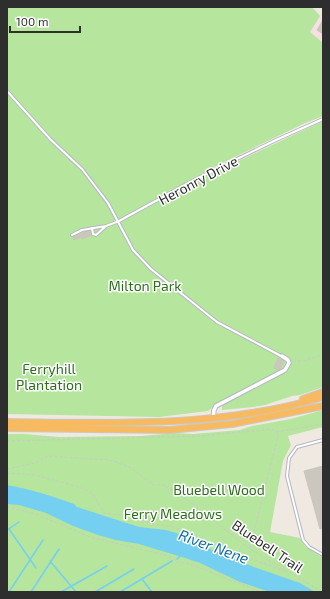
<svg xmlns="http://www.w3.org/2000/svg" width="330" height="599" viewBox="0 0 330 599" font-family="'Exo 2',sans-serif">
  <rect width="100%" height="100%" fill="#efe9e1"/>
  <path fill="#f5dfe0" d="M 323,11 L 323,43 L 310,32 Z"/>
  <path fill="#b6e59e" d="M 7,7 L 312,7 L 320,16 L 310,32 L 323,43 L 323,116 L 305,123 L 218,165 L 173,190 L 174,194 L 190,184 L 323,121 L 323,387 L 300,395 L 292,396 L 265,405 L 253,407 L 222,410 L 222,406 L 218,403 L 208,411 L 159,417 L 7,414 Z
    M 323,410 L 323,427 L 288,436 L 291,445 L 283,461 L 270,532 L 300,538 L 305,546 L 323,558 L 323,592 L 7,592 L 7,434 L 24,434 L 59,437 L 142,436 L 174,433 L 193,434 L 240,430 L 252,426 L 291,419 Z"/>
  <path fill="#75cff0" d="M 7,485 C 30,489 52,496 74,504 L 77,507 L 139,527 L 166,530 L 176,533 L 193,542 L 254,567 L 300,583 L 315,592 L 270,592 L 240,582 L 200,563 L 182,557 L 139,544 L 116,540 L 98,535 L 73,526 L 46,513 L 19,505 L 7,504 Z"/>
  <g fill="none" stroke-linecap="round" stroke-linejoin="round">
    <path stroke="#75cff0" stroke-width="1.5" d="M 9,529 L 36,568
      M 7,530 L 19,522
      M 177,559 L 180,556
      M 50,561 L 76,592
      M 142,579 L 152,592
      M 9,592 L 43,540
      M 31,592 L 59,549
      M 61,592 L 107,566
      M 95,592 L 134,569
      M 120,592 L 172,561"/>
  </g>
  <path fill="#cbc7bf" stroke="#cbc5ba" d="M 323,20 L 323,34 L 317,30 Z
    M 89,230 L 91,235 L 82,239 L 81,237 L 74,240 L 73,237 Z
    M 278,358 L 284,361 L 279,370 L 274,368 Z
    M 323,466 L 323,528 L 320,529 L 304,471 Z"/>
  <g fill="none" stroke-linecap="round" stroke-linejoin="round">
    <defs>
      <path id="service" d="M 7,91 L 51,140 L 82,169 L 108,203 L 133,250 L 151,269 L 217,322 L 281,356
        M 92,228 L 93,234 L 96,235 L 106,226
        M 72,235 L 82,230 L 106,226 L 119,221 L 196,179 L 276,140 L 323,119
        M 323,440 L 297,447 L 289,458 L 287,476 L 303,540 L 309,547 L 323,555"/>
      <path id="minor" d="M 213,418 L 214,410 L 216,406 L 285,370 L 289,363 L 288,360 L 282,356"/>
      <path id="trunk" d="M 303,399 L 323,392
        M 7,422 C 113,423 220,428 323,397
        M 7,428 L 169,430 L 232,424 L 323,406"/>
    </defs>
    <use href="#service" stroke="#b4b7c1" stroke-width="4"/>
    <use href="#minor" stroke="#b4b7c1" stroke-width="5.5"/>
    <use href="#trunk" stroke="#c9c9c9" stroke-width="8"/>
    <path stroke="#c9c9c9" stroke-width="1" stroke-dasharray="3 2" stroke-linecap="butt" d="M 293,361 L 303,361 L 323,354
      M 7,441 L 200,436 L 271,429 L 277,432 L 323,424
      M 7,469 L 35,463 L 48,456 L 109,460 L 130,467 L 153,485 L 163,485 L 185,498 L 250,549 L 322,592
      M 7,473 L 34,475 L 77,486 L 93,494 L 104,513 L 126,516 L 154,524 L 174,527 L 201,540 L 287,572
      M 7,507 L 36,514 L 93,538 L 165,555 L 174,558 L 176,562 L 185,563 L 193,565 L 261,592
      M 250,548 L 278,435 L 277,433"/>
    <use href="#service" stroke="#fff" stroke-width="2"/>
    <use href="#minor" stroke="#fff" stroke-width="3.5"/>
    <use href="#trunk" stroke="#f8ba60" stroke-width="6"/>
  </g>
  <g text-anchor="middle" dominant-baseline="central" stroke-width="3" stroke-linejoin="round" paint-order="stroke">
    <g font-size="14" fill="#2e2e2e" stroke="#fff">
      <text transform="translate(198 180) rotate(-28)">Heronry Drive</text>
      <text transform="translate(268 546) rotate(34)">Bluebell Trail</text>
    </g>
    <g font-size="14" fill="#2c6e1b" stroke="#fff">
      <text x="145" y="285">Milton Park</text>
      <text x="49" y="368">Ferryhill<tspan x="49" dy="16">Plantation</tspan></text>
      <text x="219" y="489">Bluebell Wood</text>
      <text x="173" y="513">Ferry Meadows</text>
    </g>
    <g font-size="15" font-style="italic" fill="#0d6fa3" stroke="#fff">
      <text transform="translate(214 546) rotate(20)">River Nene</text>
    </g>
  </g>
  <rect width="330" height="599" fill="none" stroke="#2e2e2e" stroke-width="16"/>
  <path d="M10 26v6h70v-6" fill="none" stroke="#2e2e2e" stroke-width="2"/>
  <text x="16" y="26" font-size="12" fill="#2e2e2e" stroke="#ffffff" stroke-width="3" paint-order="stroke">100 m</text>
</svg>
